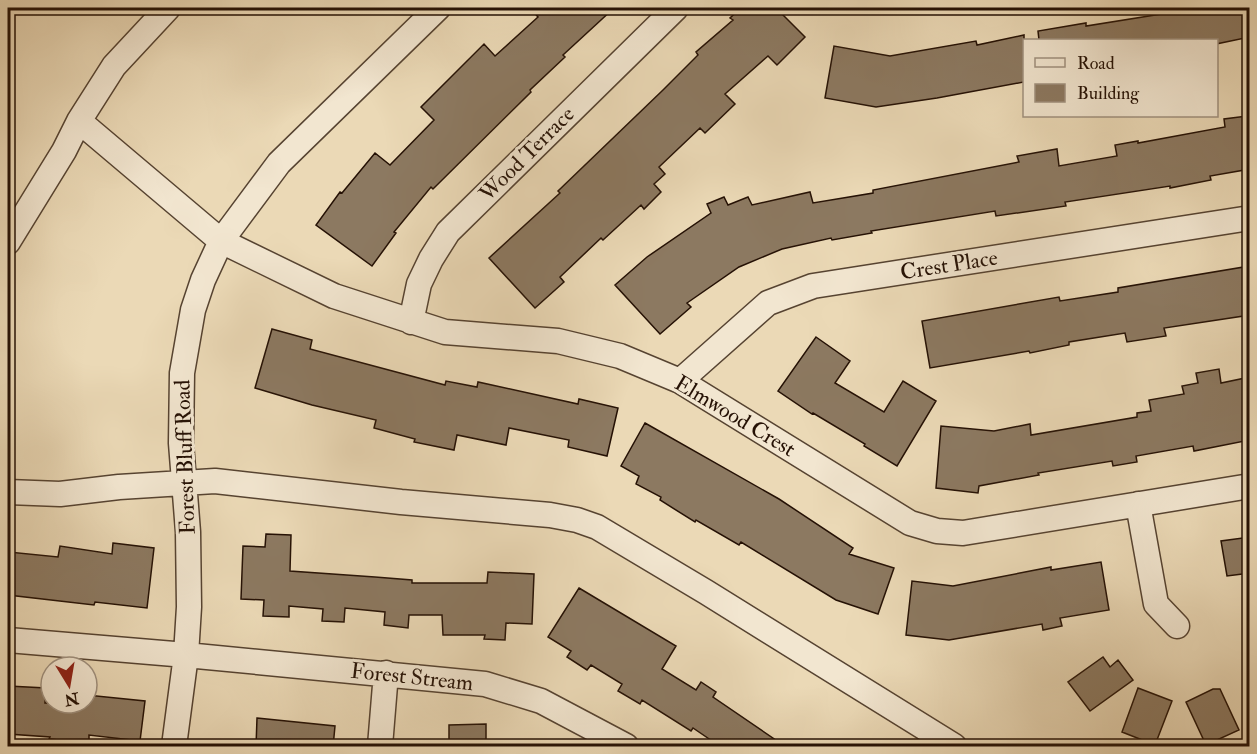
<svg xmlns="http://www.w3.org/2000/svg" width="1257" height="754" viewBox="0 0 1257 754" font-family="'IM FELL Double Pica',serif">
  <rect width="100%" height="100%" fill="#ebd9b6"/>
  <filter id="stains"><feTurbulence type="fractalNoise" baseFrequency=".00333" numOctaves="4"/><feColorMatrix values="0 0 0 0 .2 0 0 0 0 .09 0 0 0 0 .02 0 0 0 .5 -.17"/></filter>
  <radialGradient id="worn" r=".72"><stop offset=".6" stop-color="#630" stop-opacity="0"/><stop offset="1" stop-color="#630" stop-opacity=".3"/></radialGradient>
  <path fill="#8c7961" stroke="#251105" stroke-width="1.5" d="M 530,8 L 614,8 L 563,55 L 565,57 L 530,90 L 531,92 L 433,189 L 431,187 L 394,232 L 396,233 L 372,266 L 316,225 L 340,192 L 342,193 L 375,153 L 390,165 L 434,120 L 421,107 L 484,44 L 495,56 L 538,17 Z
    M 741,8 L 776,8 L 805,37 L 777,65 L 768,56 L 725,94 L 735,104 L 705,133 L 700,128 L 659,167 L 665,174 L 654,184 L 661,192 L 644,209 L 641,205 L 603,240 L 601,238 L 560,277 L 564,282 L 535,308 L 489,258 L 560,193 L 558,191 L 663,90 L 698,55 L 696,52 L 733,20 L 730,18 Z
    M 1199,8 L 1250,8 L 1250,37 L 1216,44 L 1216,40 L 1039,40 L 1038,31 L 1086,23 L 1086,26 Z
    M 1024,35 L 1024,82 L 937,98 L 876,107 L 825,98 L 834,46 L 890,56 L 976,41 L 977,45 Z
    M 1247,116 L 1250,131 L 1250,169 L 1210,176 L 1211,180 L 1170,188 L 1170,186 L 1065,202 L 1066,206 L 996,216 L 995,211 L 871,231 L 872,233 L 832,240 L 831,238 L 782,249 L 739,267 L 687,303 L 691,307 L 660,334 L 615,285 L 647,257 L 711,213 L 707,204 L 724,197 L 728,205 L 748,197 L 752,205 L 810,192 L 813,203 L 873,193 L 873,190 L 1019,162 L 1017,156 L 1057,149 L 1059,166 L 1117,156 L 1115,145 L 1138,141 L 1138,143 L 1225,127 L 1224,119 Z
    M 1250,266 L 1250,315 L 1164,328 L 1166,336 L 1127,342 L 1125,333 L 1069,342 L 1069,345 L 1030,353 L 1029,351 L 930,368 L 922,321 L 1059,297 L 1060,301 L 1118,292 L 1118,288 Z
    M 272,329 L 312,340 L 310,349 L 445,385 L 446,381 L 477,387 L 478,382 L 578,404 L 579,399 L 618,408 L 607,456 L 568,447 L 569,440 L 509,428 L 506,445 L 457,435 L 454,450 L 414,442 L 415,439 L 374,428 L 376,420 L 312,405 L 255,388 Z
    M 816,337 L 850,361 L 835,383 L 884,412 L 903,381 L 936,401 L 897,466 L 864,446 L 865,444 L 813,413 L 812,414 L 778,391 Z
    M 1219,369 L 1221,383 L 1250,377 L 1250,440 L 1194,451 L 1193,446 L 1136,456 L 1137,462 L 1113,466 L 1112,461 L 1038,473 L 1039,475 L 979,486 L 978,493 L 936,488 L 941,426 L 994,431 L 1030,424 L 1031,435 L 1137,417 L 1137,413 L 1151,411 L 1149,400 L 1184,394 L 1182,386 L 1198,383 L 1196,373 Z
    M 645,423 L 779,499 L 853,548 L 849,554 L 894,568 L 878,614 L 836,600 L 741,542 L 739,545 L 696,520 L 695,522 L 660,500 L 661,497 L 636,484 L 639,476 L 621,466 Z
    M 266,534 L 291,535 L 290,571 L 375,577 L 412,580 L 412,583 L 487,583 L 488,572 L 534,574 L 532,624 L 506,623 L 505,640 L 484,639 L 485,635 L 443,635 L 442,615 L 409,615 L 408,628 L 384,625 L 385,612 L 345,608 L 344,622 L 322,621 L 323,609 L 289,606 L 289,617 L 263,616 L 264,600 L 241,599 L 243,546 L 265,547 Z
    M 1250,537 L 1250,573 L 1227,576 L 1221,541 Z
    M 113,543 L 154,548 L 147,608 L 95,602 L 94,605 L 8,595 L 9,552 L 58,557 L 60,546 L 112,554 Z
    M 1101,562 L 1109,610 L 1060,618 L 1062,626 L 1043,630 L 1042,624 L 949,640 L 906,635 L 912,581 L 953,586 L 1051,567 L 1051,570 Z
    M 579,588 L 676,646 L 662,669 L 696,690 L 701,682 L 716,692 L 713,697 L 786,747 L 721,747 L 693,728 L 691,731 L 642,700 L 640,704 L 618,691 L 622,684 L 591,665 L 587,670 L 567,657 L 571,651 L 548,637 Z
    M 1103,657 L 1110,667 L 1118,660 L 1133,680 L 1090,711 L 1068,682 Z
    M 8,686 L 46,688 L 45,703 L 87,703 L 87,695 L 145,701 L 140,741 L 89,735 L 89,747 L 68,747 L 69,741 L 49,739 L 50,737 L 8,734 Z
    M 1138,688 L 1172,701 L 1155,745 L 1122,732 Z
    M 1213,689 L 1220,689 L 1239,730 L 1206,745 L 1186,702 Z
    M 257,718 L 335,726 L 333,747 L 256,747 Z
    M 486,724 L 486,747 L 449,747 L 449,725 Z"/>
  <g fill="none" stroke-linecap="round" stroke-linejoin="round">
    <defs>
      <path id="minor" d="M 79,121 L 221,241 L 334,296 L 445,332 L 558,341 L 620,356 L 680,381 L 910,523 L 937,531 L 963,533 L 1250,486
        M 8,242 L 64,151 L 79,121 L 114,66 L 168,8
        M 411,322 L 419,284 L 431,259 L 448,232 L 676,8
        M 680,381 L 768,303 L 813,286 L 1250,218
        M 8,492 L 60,494 L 119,487 L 215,481 L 401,502 L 550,515 L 577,520 L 597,527 L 706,592 L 954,746
        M 1138,504 L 1156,604 L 1177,626
        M 8,640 L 186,655 L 485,684 L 541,701 L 626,746
        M 174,746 L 186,655 L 189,607 L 188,532 L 181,443 L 182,373 L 193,310 L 203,280 L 221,241 L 279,163 L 438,8
        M 380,746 L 386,673"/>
    </defs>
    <use href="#minor" stroke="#564331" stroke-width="27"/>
    <use href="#minor" stroke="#f2e6d0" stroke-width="24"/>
  </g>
  <g text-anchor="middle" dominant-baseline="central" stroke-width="6" stroke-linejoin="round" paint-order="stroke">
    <g font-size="22" fill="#251105" stroke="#f2e6d0">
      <text transform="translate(527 154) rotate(-45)">Wood Terrace</text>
      <text transform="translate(949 265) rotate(-9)">Crest Place</text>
      <text transform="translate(735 416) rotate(31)">Elmwood Crest</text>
      <text transform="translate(185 457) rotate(-92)">Forest Bluff Road</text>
      <text transform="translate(412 677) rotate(6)">Forest Stream</text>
    </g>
  </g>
  <rect width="1257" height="754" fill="none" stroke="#ebd9b6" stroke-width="30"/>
  <rect x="9" y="9" width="1239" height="736" fill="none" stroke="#251105" stroke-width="3"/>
  <rect x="15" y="15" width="1227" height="724" fill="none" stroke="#251105" stroke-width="1.5"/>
  <rect x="1023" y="39" width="195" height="78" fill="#f2e6d0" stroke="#a0917f" stroke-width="1.5"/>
  <rect x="1035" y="58" width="30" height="9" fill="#f2e6d0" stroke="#a0917f" stroke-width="1.5"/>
  <text x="1077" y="69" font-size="18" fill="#251105">Road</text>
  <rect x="1035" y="84" width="30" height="18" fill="#8c7961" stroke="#a0917f" stroke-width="1.5"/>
  <text x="1077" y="99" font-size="18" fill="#251105">Building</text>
  <g transform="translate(69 685) rotate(169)"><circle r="28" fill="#f2e6d0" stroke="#a0917f" stroke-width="1.5"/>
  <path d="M0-4.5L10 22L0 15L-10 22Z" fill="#8f2418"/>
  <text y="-9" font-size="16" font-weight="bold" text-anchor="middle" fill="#251105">N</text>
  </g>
  <rect width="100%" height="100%" filter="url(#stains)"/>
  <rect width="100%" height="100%" fill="url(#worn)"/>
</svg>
